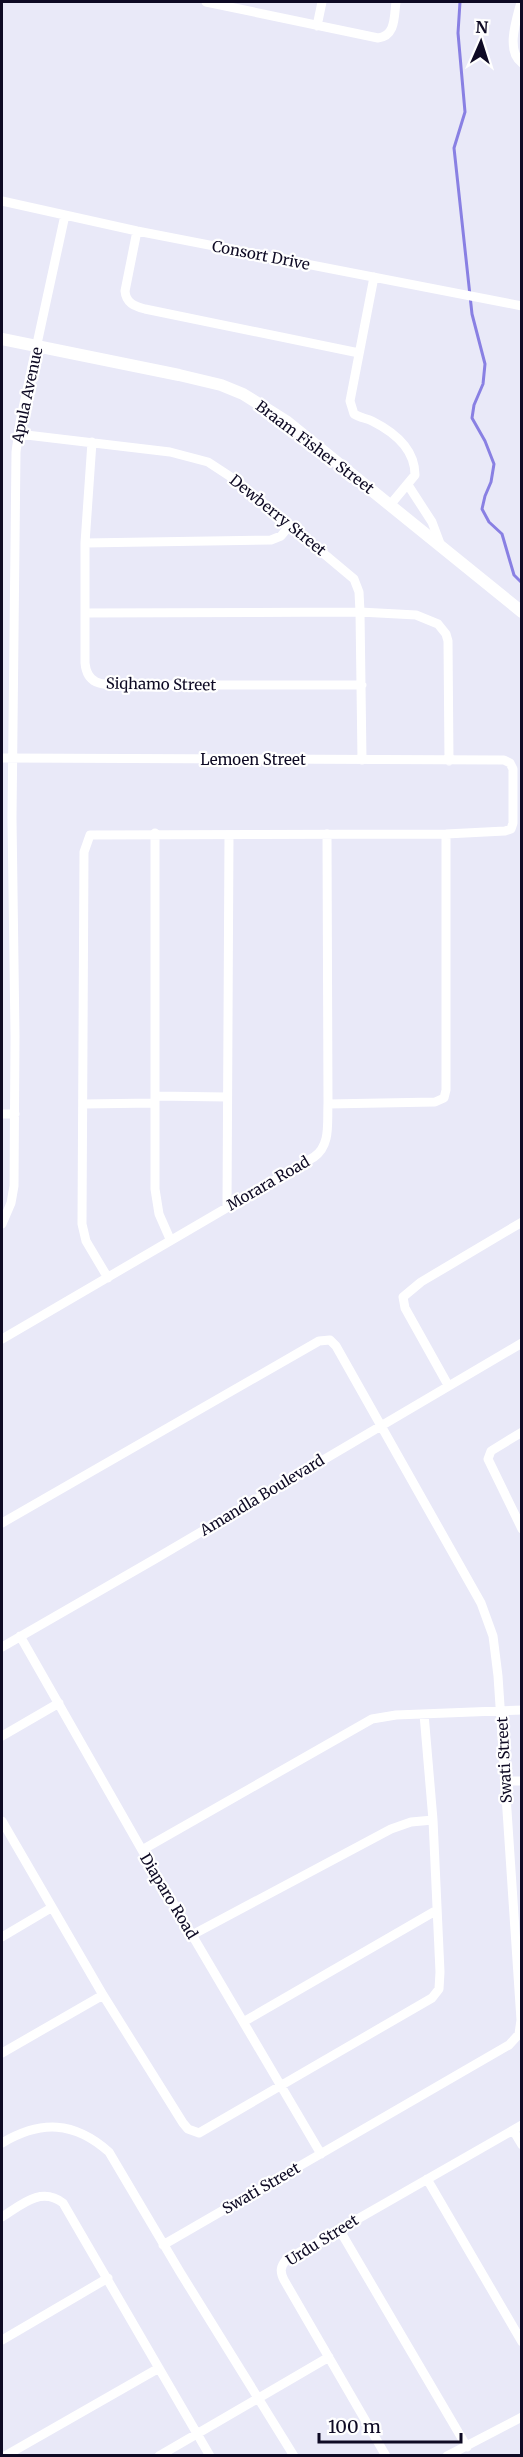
<svg xmlns="http://www.w3.org/2000/svg" width="523" height="2457" viewBox="0 0 523 2457" font-family="Merriweather,serif">
  <rect width="100%" height="100%" fill="#e9e9f8"/>
  <g fill="none" stroke-linecap="round" stroke-linejoin="round">
    <path stroke="#8980e3" stroke-width="3" d="M 460,2 L 458,33 L 465,112 L 454,148 L 472,314 L 485,364 L 483,384 L 474,405 L 472,418 L 485,441 L 494,464 L 491,482 L 485,496 L 482,509 L 489,522 L 502,534 L 514,575 L 522,583"/>
    <path stroke="#fff" stroke-width="9" d="M 206,2 L 378,38 C 396,36 394,16 396,2
      M 521,2 C 517,18 505,51 522,63
      M 317,26 L 322,2
      M 2,201 L 137,231 L 522,306
      M 137,231 L 125,291 C 126,303 134,306 145,309 L 359,353
      M 374,277 L 350,401 L 354,414 C 360,418 366,418 372,421 C 394,432 415,449 415,475 L 390,505
      M 18,434 L 170,452 L 208,462 L 237,481 L 354,579 L 359,592 L 360,612 L 362,760
      M 92,442 L 85,543 L 85,663 C 87,684 101,685 119,685 L 362,685
      M 408,485 L 432,522 L 441,546
      M 85,543 L 271,540 L 281,536 L 290,525
      M 85,613 L 360,612 L 416,615 L 438,624 L 446,634 L 448,641 L 449,761
      M 2,758 L 504,760 L 510,763 L 513,769 L 513,823 L 511,829 L 505,831 L 446,834 L 90,835 L 84,852 L 82,1224 L 86,1241 L 108,1278
      M 155,833 L 155,1189 L 159,1214 L 170,1239
      M 155,1096 L 227,1097
      M 83,1104 L 155,1103
      M 328,1104 L 435,1102 L 444,1098 L 446,1090 L 446,834
      M 2,1114 L 15,1114
      M 227,1207 L 229,835
      M 2,1224 L 11,1203 L 14,1186 L 15,1036 L 12,818 L 16,452 L 20,422 L 65,215
      M 2,1339 C 106,1279 210,1217 314,1157 C 331,1145 327,1123 328,1104 L 327,834
      M 448,1385 L 405,1308 L 403,1297 L 421,1282 L 522,1222
      M 522,1432 L 491,1451 L 488,1459 L 522,1529
      M 2,1523 L 319,1341 L 330,1340 L 336,1346 L 481,1603 L 493,1636 L 498,1676 L 521,2020 L 519,2034 L 509,2045 L 163,2245
      M 20,1636 L 142,1850 L 321,2154
      M 2,1647 L 155,1559 L 522,1343
      M 2,1736 L 59,1703
      M 506,1781 L 522,1781
      M 2,1821 L 103,1995 L 183,2123 L 188,2129 L 199,2133 L 432,1998 L 439,1989 L 440,1972 L 433,1820 L 424,1714
      M 142,1850 L 372,1719 L 396,1715 L 522,1710
      M 192,1935 L 391,1829 L 411,1822 L 433,1820
      M 2,1937 L 51,1908
      M 245,2021 L 437,1910
      M 2,2053 L 103,1995
      M 513,2130 L 522,2145
      M 2,2143 C 41,2120 74,2121 109,2152 L 180,2272 L 294,2456
      M 427,2179 L 522,2342
      M 2,2217 C 21,2205 41,2186 63,2203 L 210,2456
      M 339,2229 L 467,2447
      M 2,2340 L 108,2278
      M 5,2456 L 159,2368
      M 159,2456 L 329,2357
      M 386,2456 L 284,2280 C 280,2272 280,2267 286,2260 L 522,2125
      M 447,2456 L 522,2417"/>
    <path stroke="#fff" stroke-width="12" d="M 2,339 L 179,375 L 221,385 L 243,394 L 286,421 L 522,612"/>
  </g>
  <g text-anchor="middle" dominant-baseline="central" stroke-width="4.5" stroke-linejoin="round" paint-order="stroke">
    <g font-size="15" fill="#0e0a24" stroke="#fff">
      <text transform="translate(261 255) rotate(11)">Consort Drive</text>
      <text transform="translate(27 395) rotate(-78)">Apula Avenue</text>
      <text transform="translate(315 447) rotate(37)">Braam Fisher Street</text>
      <text transform="translate(278 515) rotate(39)">Dewberry Street</text>
      <text transform="translate(161 684) rotate(1)">Siqhamo Street</text>
      <text x="253" y="759">Lemoen Street</text>
      <text transform="translate(268 1183) rotate(-30)">Morara Road</text>
      <text transform="translate(262 1495) rotate(-31)">Amandla Boulevard</text>
      <text transform="translate(504 1760) rotate(-93)">Swati Street</text>
      <text transform="translate(169 1896) rotate(59)">Diaparo Road</text>
      <text transform="translate(261 2188) rotate(-30)">Swati Street</text>
      <text transform="translate(322 2240) rotate(-32)">Urdu Street</text>
    </g>
  </g>
  <rect width="523" height="2457" fill="none" stroke="#0e0a24" stroke-width="6"/>
  <g transform="translate(481 42) rotate(3)" stroke="#ffffff" stroke-width="4.5" paint-order="stroke">
  <path d="M0-4.5L10 22L0 15L-10 22Z" fill="#0e0a24"/>
  <text y="-9" font-size="16" font-weight="bold" text-anchor="middle" fill="#0e0a24">N</text>
  </g>
  <path d="M319 2433v9h142v-9" fill="none" stroke="#0e0a24" stroke-width="3"/>
  <text x="328" y="2433" font-size="18" fill="#0e0a24" stroke="#ffffff" stroke-width="4.5" paint-order="stroke">100 m</text>
</svg>
